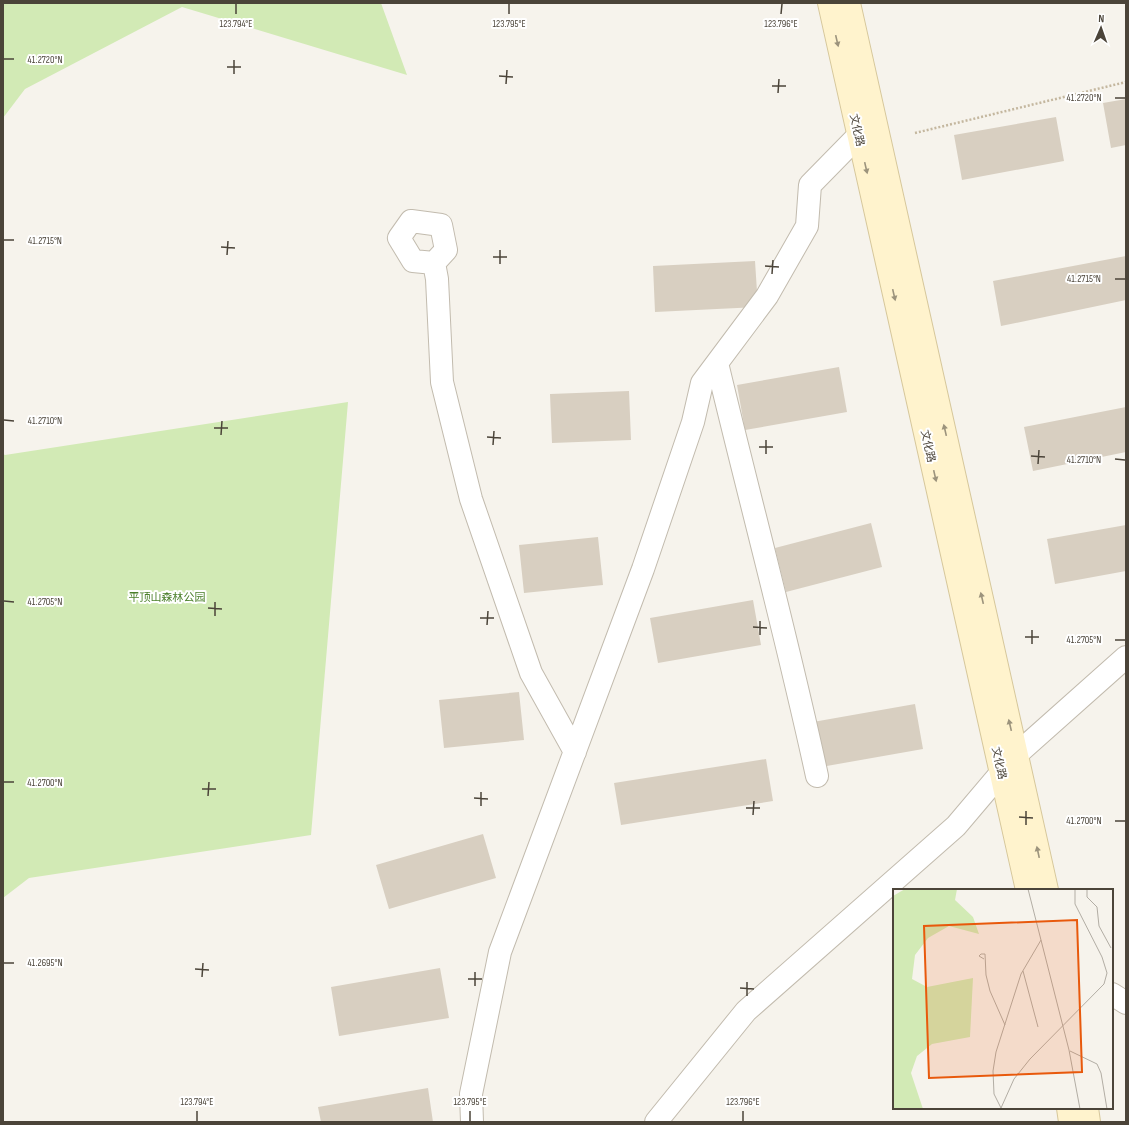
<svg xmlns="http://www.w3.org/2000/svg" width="1129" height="1125" viewBox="0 0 1129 1125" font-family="'Sofia Sans Condensed','Noto Sans SC',sans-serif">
  <rect width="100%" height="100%" fill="#f6f3ec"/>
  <path fill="#d2eab5" d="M 3,3 L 381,3 L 407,75 L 182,7 L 25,89 L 3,118 Z
    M 348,402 L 311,835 L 29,878 L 3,898 L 3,454 L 5,455 Z"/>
  <path fill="#d8cfc1" d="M 1126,99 L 1126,145 L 1111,148 L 1103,103 Z
    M 1056,117 L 1064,161 L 962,180 L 954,135 Z
    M 1126,256 L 1126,300 L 1001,326 L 993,281 Z
    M 755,261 L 758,307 L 655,312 L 653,266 Z
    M 839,367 L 847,412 L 745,430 L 737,385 Z
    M 629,391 L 631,440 L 552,443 L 550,394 Z
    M 1126,407 L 1126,452 L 1033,471 L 1024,427 Z
    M 871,523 L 882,567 L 786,592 L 775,548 Z
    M 1126,525 L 1126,571 L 1055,584 L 1047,539 Z
    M 598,537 L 603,585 L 524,593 L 519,545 Z
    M 753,600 L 761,645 L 658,663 L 650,618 Z
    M 519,692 L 524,740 L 444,748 L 439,700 Z
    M 915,704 L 923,749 L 821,767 L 813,722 Z
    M 766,759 L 773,801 L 621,825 L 614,783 Z
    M 483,834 L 496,878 L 389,909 L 376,865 Z
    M 440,968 L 449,1018 L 339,1036 L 331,987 Z
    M 428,1088 L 433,1122 L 321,1122 L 318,1107 Z"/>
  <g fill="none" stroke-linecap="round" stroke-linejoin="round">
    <defs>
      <path id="street" d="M 434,263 L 413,261 L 399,238 L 411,221 L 441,225 L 446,250 L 434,263 L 437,279 L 442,382 L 471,499 L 531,673 L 575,752
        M 717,363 C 750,501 787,637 817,776
        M 1112,994 L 1126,1003
        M 472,1122 L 471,1094 L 500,952 L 643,569 L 693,422 L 702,383 L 767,296 L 807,226 L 810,185 L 859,135 L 871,125
        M 656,1122 L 746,1011 L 956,826 L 1017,754 L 1126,657"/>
      <path id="secondary" d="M 829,3 L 1027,890
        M 849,3 L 1047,890
        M 1068,1108 L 1070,1122
        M 1087,1108 L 1089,1122"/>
    </defs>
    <use href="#street" stroke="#c2bbae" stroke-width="24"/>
    <use href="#secondary" stroke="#d6c79b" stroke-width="24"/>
    <path stroke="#c4b79f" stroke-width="2.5" stroke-dasharray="2 2" stroke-linecap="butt" d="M 915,133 L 1126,82"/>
    <use href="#street" stroke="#fff" stroke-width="22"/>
    <use href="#secondary" stroke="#fff3cd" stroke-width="22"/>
  </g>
  <defs><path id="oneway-solid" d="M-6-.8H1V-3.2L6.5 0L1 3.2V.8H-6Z"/></defs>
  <g fill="#9c937c">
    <use href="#oneway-solid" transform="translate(837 41) rotate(77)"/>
    <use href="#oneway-solid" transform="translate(866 168) rotate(77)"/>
    <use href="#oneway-solid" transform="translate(894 295) rotate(77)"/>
    <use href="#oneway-solid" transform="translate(945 430) rotate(-103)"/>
    <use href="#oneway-solid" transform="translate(935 476) rotate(77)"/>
    <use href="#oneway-solid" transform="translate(982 598) rotate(-103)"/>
    <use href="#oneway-solid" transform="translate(1010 725) rotate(-103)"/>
    <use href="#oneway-solid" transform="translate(1038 852) rotate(-102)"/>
  </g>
  <path fill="none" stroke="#4b4439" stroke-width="1.5" d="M 236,14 L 236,4M 509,14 L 509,4M 781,14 L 782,4M 4,59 L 14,59M 227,67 L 241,67M 234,74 L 234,60M 499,76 L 513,77M 506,84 L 507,70M 772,86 L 786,86M 778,93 L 779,79M 1115,98 L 1125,98M 4,240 L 14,240M 221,247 L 235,248M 227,255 L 228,241M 493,257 L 507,257M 500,264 L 500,250M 765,266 L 779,267M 772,274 L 773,260M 1115,279 L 1125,279M 4,420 L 14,421M 214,428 L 228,428M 221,435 L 222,421M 487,437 L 501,438M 493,445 L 494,431M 759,447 L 773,447M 766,454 L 766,440M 1031,456 L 1045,457M 1115,459 L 1125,460M 1038,464 L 1039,450M 4,601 L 14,602M 208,608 L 222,609M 215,616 L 215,602M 480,618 L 494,618M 487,625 L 488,611M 753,627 L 767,628M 760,635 L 760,621M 1025,637 L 1039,637M 1115,640 L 1125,640M 1032,644 L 1032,630M 4,782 L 14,782M 202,789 L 216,789M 208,796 L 209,782M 474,798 L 488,799M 481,806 L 481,792M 746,808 L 760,808M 753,815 L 754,801M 1019,817 L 1033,818M 1115,821 L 1125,821M 1026,825 L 1026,811M 4,963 L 14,963M 195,969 L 209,970M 202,977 L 203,963M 468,979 L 482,979M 475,986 L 475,972M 740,988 L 754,989M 747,996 L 747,982M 197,1121 L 197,1111M 470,1121 L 470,1111M 743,1121 L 743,1111"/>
  <g text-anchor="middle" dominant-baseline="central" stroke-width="4" stroke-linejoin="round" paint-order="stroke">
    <g font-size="11" fill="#4b4439" stroke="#fff">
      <text transform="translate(857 130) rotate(77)">文化路</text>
      <text transform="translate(928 446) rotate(77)">文化路</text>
      <text transform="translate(999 763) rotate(77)">文化路</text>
    </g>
    <g font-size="11" fill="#4a7f2a" stroke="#fff">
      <text x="167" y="597">平顶山森林公园</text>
    </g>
  </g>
  <g transform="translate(893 889)">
    <rect width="220" height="220" fill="#f6f3ec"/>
    <path d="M 12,0 L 64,0 L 62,11 L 80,28 L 86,45 L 56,37 L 35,49 L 22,66 L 19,90 L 34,98 L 80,89 L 77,148 L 39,155 L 24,167 L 18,184 L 30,220 L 0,220 L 0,7 Z" fill="#d2eab5"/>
    <path fill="none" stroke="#b2ada4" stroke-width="1" d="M 135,0 L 176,161 L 187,220M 194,0 L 194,8 L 204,18 L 206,37 L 218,59M 91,70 L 86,67 L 88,65 L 92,65 L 93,86 L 97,102 L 112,136M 130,82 L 145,138M 177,162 L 204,175 L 208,184 L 214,220M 108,219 L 121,190 L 137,170 L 211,95 L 214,84 L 209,68 L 182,15 L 182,0M 108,219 L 101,205 L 100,182 L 103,163 L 128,85 L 148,51"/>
    <path fill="#e8590c" fill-opacity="0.15" stroke="#e8590c" stroke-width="2" d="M 184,31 L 189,183 L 36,189 L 31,37 Z"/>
    <rect width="220" height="220" fill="none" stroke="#4b4439" stroke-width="2"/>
  </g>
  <g font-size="10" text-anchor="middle" fill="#4b4439" stroke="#fff" stroke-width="4" stroke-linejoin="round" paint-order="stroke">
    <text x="236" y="27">123.794°E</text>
    <text x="509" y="27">123.795°E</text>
    <text x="781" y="27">123.796°E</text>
    <text x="45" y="63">41.2720°N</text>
    <text x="1084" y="101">41.2720°N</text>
    <text x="45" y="244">41.2715°N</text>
    <text x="1084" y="282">41.2715°N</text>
    <text x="45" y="424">41.2710°N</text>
    <text x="1084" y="463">41.2710°N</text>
    <text x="45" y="605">41.2705°N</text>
    <text x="1084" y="643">41.2705°N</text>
    <text x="45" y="786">41.2700°N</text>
    <text x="1084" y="824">41.2700°N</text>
    <text x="45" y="966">41.2695°N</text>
    <text x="197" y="1105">123.794°E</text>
    <text x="470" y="1105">123.795°E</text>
    <text x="743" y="1105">123.796°E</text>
  </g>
  <rect width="1129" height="1125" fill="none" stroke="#4b4439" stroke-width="8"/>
  <g transform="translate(1101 28) rotate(2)" stroke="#ffffff" stroke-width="3" paint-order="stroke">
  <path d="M0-3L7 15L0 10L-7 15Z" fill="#4b4439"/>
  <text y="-6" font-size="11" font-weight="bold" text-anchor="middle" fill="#4b4439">N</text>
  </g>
</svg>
